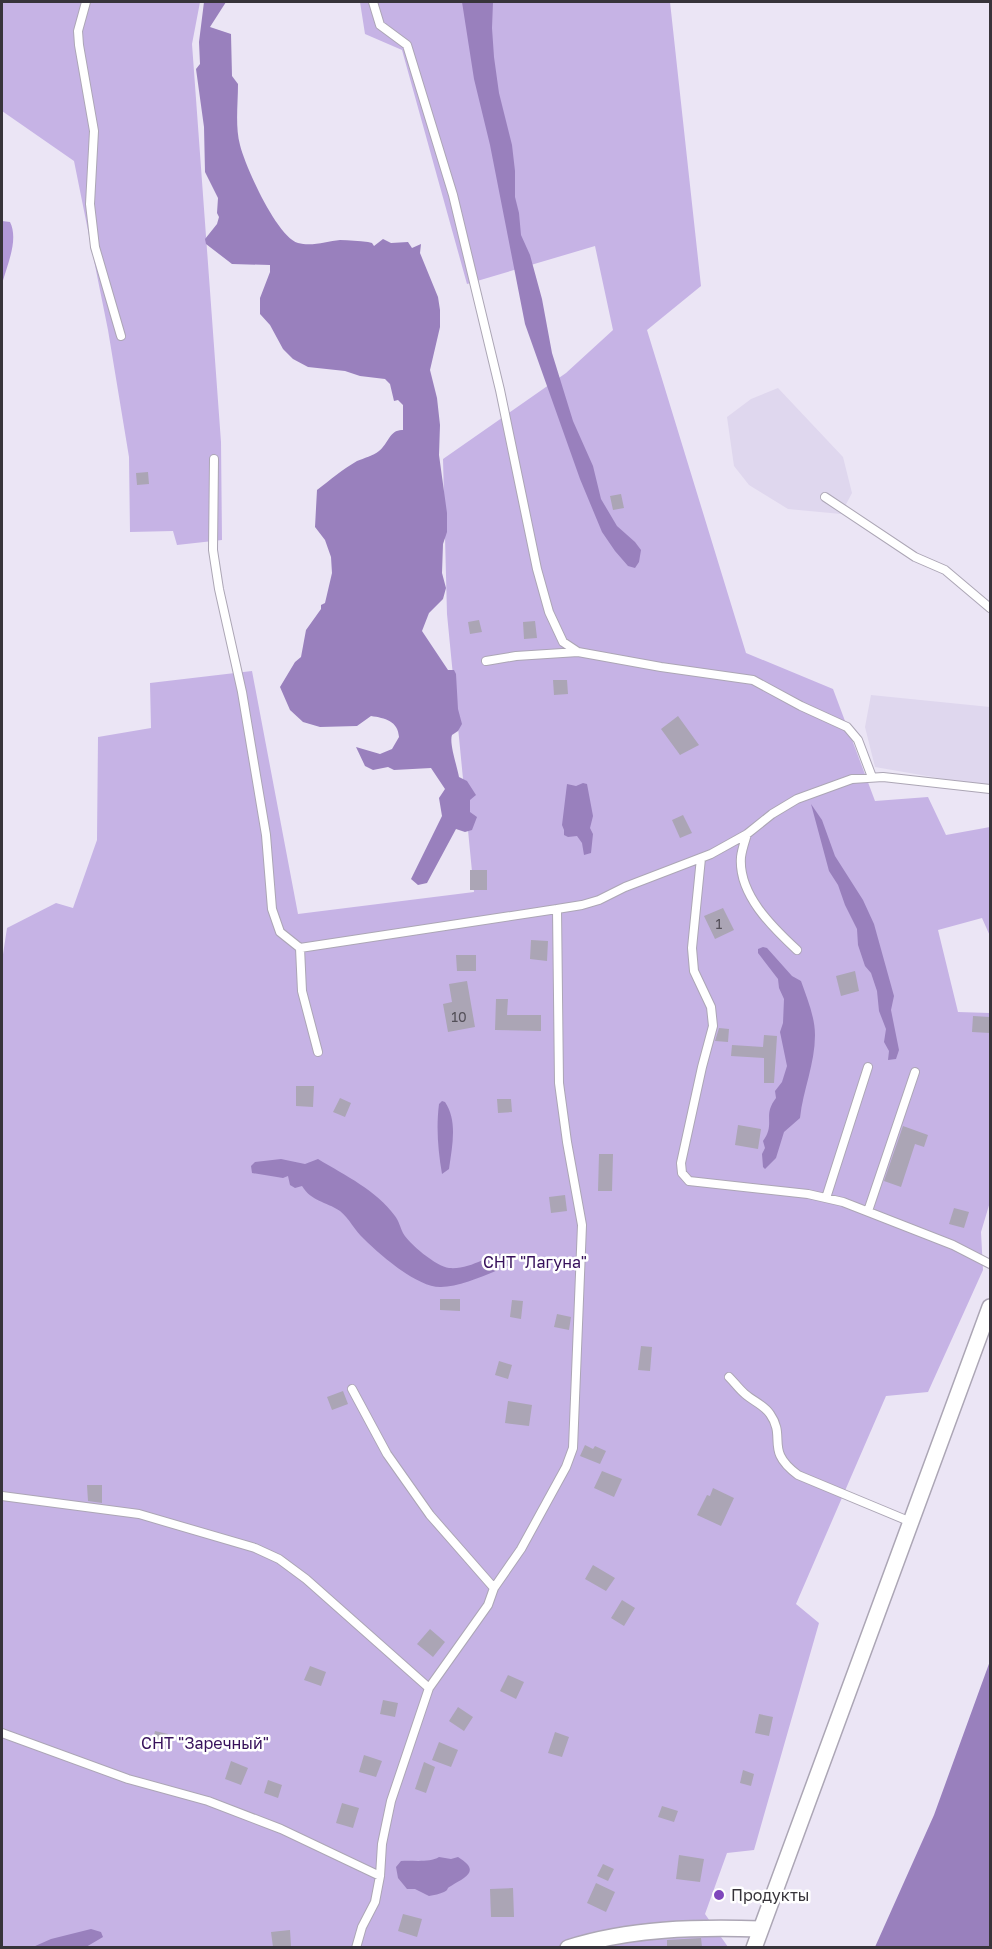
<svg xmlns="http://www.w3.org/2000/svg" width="992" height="1949" viewBox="0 0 992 1949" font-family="'Golos Text',sans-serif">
  <rect width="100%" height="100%" fill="#ebe5f5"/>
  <path fill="#dfd7ee" d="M 778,388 L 843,457 L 852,493 L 841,514 L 788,509 L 749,485 L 734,466 L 727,417 L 751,399 Z
    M 871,695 L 990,707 L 990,787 L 875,767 L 865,727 Z"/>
  <path fill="#c6b3e5" d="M 2,2 L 200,2 L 192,44 L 221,442 L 222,540 L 177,545 L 173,531 L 130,532 L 129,457 L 108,330 L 74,161 L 2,111 Z
    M 360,2 L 670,2 L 701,286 L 647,330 L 746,653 L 833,689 L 875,801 L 928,797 L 946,835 L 990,827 L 990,936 L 982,918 L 938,930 L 958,1012 L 990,1013 L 990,1202 L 981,1232 L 983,1270 L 928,1392 L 886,1396 L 796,1604 L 819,1623 L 754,1850 L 727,1853 L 705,1914 L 728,1947 L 2,1948 L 2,961 L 7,928 L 56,903 L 73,908 L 97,840 L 98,737 L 151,728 L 150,683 L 252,671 L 298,914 L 474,892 L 447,614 L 443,459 L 566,373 L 613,330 L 595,246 L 467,284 L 402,50 L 365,34 Z"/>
  <path fill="#b299d8" d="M 2,221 L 10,222 C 19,240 7,265 2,284 Z"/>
  <path fill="#9980bd" d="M 204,2 L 226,2 L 210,27 L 231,34 L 232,76 L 238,84 C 238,104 235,126 240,145 C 245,166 277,237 298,243 C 312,247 327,241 340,240 C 349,240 359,241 368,242 L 372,243 L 374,246 L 383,239 L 391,243 L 408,242 L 412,248 L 421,244 L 420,253 L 438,297 L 440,310 L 440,327 L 430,370 L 437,398 L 440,425 L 439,455 L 447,513 L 447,532 L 443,544 L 442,573 L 446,588 L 443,599 L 429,613 L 422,631 L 448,670 L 454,670 L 456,674 L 458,709 L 462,724 L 458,731 L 452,735 C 449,743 457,766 459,777 L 467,781 L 476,795 L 470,800 L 470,812 L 477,817 L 472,830 L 465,832 L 456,829 L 427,883 L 418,885 L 411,879 L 442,816 L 439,798 L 445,789 L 431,768 L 394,770 L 388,767 L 373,770 L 365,766 L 356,747 L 380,754 L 392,749 L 399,737 C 398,721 385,718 371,716 L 357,726 L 320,727 L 303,722 L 290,710 L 280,687 L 295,662 L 301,657 L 306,630 L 321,609 L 321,605 L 325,603 L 332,573 L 331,557 L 325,540 L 315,527 L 317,490 C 330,480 343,469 357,461 C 364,458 373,456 379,451 C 388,444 390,429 403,430 L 403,405 L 398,400 L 394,401 L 390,384 L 385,379 L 360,376 L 345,371 L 308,367 L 293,359 L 283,349 L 270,325 L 260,314 L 260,298 L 270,272 L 270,265 L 232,264 L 206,244 L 205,239 L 217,224 L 219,217 L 217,213 L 218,198 L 205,172 L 204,127 L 196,69 L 200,64 L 199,42 Z
    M 462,2 L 493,2 L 492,28 L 494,57 L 499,93 L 512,145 L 515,171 L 515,197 L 519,213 L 521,235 L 530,255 L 542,299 L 552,353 L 573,421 L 593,466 L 601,499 L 617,526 L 635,542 L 641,550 L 639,562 L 635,568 L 628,566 L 615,551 L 602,532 L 580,479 L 525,324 L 490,145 L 474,79 Z
    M 583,783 L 587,784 L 593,816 L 590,828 L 593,834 L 591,853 L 584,855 L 582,843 L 577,836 L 568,837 L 564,835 L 564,830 L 562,825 L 567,784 L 576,786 Z
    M 811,804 L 822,820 L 835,856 L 863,900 L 874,924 L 894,996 L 891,1010 L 899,1050 L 896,1059 L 888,1060 L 889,1051 L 884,1042 L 886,1029 L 879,1011 L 877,991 L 871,973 L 865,966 L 858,945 L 857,929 L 845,905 L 838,885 L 829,871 Z
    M 763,947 L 767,948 L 792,976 L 801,981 C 807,998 815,1017 815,1035 C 815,1064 803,1090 800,1118 L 784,1132 L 776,1158 L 765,1169 L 763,1167 L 762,1154 L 765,1148 L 763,1141 C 776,1123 762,1116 776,1098 L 775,1091 L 782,1082 L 787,1066 L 780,1032 L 783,1023 L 784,999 L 779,988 L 778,979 L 758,953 L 758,949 Z
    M 442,1101 L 445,1102 C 458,1121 452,1147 449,1169 L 442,1174 C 438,1150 436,1128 439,1104 Z
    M 281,1159 L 305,1164 L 318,1159 C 346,1176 376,1190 395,1216 C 399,1221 400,1227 403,1233 C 408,1243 437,1267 449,1268 C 472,1270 489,1253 510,1253 L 515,1258 L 512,1264 C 493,1272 461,1287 441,1287 C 418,1288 380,1255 364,1239 C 355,1231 349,1218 340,1211 C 325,1201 312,1202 302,1186 L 295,1188 L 290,1185 L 288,1176 L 283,1178 L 252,1173 L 251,1166 L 255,1162 Z
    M 990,1661 L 990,1947 L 875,1947 L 934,1815 Z
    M 439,1857 L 451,1859 L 458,1857 C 481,1871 466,1877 451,1886 C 445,1889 450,1889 444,1892 C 440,1894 434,1895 429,1896 L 415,1889 L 407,1889 L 398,1878 L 396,1867 L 401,1861 C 413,1860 429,1863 439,1857 Z
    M 91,1929 L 101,1932 L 103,1937 L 86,1947 L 33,1947 L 51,1939 Z"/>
  <path fill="#aba5b5" d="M 148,472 L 149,484 L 137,485 L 136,473 Z
    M 621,494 L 624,508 L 613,510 L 610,496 Z
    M 479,620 L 482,632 L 470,634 L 468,622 Z
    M 535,621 L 537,638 L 524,639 L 523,622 Z
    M 553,680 L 567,680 L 568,694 L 554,695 Z
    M 678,716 L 699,745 L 680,755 L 661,729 Z
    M 683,815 L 692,833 L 680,838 L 672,820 Z
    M 470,870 L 487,870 L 487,890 L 470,890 Z
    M 723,908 L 734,930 L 715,939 L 704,916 Z
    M 531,940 L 548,941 L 547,961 L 530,959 Z
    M 456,955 L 476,955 L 476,971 L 457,971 Z
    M 855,971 L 859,991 L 841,996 L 836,976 Z
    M 467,981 L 475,1027 L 448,1032 L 443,1004 L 452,1002 L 449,984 Z
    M 496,999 L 508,999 L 507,1015 L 541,1015 L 541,1031 L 495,1030 Z
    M 973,1016 L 990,1017 L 990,1033 L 972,1032 Z
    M 719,1028 L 729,1029 L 728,1042 L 715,1041 Z
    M 764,1035 L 777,1036 L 774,1083 L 764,1083 L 764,1058 L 731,1056 L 732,1045 L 763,1047 Z
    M 296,1086 L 314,1086 L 313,1107 L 296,1106 Z
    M 340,1098 L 351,1103 L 345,1117 L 333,1112 Z
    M 497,1099 L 511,1099 L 512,1112 L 498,1113 Z
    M 738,1125 L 761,1129 L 758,1149 L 735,1145 Z
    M 903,1126 L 928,1135 L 924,1147 L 915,1144 L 901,1187 L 884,1181 Z
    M 599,1154 L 613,1154 L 612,1191 L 598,1191 Z
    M 565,1195 L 567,1211 L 551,1213 L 549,1197 Z
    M 954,1208 L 969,1212 L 964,1228 L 949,1224 Z
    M 440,1299 L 460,1299 L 460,1311 L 440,1310 Z
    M 512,1300 L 523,1301 L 521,1319 L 510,1317 Z
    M 557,1314 L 571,1317 L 569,1330 L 554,1327 Z
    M 641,1346 L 652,1347 L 650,1371 L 638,1370 Z
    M 499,1361 L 512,1365 L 508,1379 L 495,1375 Z
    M 343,1391 L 348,1404 L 332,1410 L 327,1397 Z
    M 508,1401 L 532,1405 L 529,1426 L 505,1423 Z
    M 585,1445 L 593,1449 L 595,1446 L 606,1451 L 600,1464 L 580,1456 Z
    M 602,1471 L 622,1479 L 614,1497 L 594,1488 Z
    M 87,1485 L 102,1485 L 102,1503 L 88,1501 Z
    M 713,1488 L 734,1498 L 721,1526 L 697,1515 L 707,1495 L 710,1496 Z
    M 593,1565 L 615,1578 L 606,1591 L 585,1579 Z
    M 622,1600 L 635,1608 L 624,1626 L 611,1618 Z
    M 430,1629 L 445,1642 L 433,1657 L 417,1644 Z
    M 310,1666 L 326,1672 L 321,1686 L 304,1680 Z
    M 508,1675 L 524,1682 L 516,1699 L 500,1691 Z
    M 383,1700 L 398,1703 L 395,1717 L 380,1714 Z
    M 458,1707 L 473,1717 L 464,1731 L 449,1721 Z
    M 759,1714 L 773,1717 L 769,1736 L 755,1733 Z
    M 155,1731 L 168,1734 L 164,1748 L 152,1745 Z
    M 555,1732 L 569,1737 L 562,1757 L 548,1753 Z
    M 439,1742 L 458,1750 L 451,1767 L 432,1760 Z
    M 364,1755 L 382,1761 L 376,1777 L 359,1772 Z
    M 231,1761 L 248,1768 L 241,1785 L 225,1779 Z
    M 424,1762 L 435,1767 L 426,1793 L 415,1789 Z
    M 743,1770 L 754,1774 L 751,1786 L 740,1783 Z
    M 268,1780 L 282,1785 L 278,1798 L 264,1793 Z
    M 342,1803 L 359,1808 L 353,1828 L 336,1823 Z
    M 662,1806 L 678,1811 L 674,1822 L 658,1817 Z
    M 679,1855 L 704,1859 L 700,1882 L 676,1879 Z
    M 603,1864 L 614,1869 L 608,1881 L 597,1876 Z
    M 596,1883 L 615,1892 L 606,1912 L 587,1903 Z
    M 513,1888 L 514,1917 L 491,1917 L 490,1889 Z
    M 403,1914 L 422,1919 L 417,1937 L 398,1931 Z
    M 290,1930 L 291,1946 L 273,1947 L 271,1932 Z
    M 701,1938 L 702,1947 L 667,1947 L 667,1940 Z"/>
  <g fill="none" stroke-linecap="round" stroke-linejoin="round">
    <defs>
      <path id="lane" d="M 86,2 L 78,31 L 79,45 L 94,131 L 90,204 L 95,247 L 121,336
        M 373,2 L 380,25 L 407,45 L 453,195 L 500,390 L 537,569 L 549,612 L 563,642 L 578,652 L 661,667 L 753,680 L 801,706 L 847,727 L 858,740 L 872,777
        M 214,459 L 213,550 L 219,589 L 242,692 L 266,835 L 272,909 L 280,932 L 300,948 L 557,909
        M 825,497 L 915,557 L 945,570 L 990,608
        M 486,661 L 516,656 L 578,652
        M 747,834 C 745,841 742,849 741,857 C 738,894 772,927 797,950
        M 701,858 L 692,948 L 694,971 L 711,1007 L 713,1026 L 702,1067 L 681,1163 L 682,1173 L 689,1181 L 808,1194 L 843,1202 L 953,1245 L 990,1264
        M 300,948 L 302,991 L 318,1052
        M 826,1198 L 868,1067
        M 868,1211 L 915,1072
        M 729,1377 C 734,1382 739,1389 745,1394 C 753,1401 764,1405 770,1414 C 787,1438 764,1450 798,1475 L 911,1522
        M 352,1389 L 387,1454 L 430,1515 L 494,1588
        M 2,1496 L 139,1514 L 255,1548 L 279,1559 L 306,1579 L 429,1688
        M 2,1733 L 128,1779 L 208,1801 L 281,1829 L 380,1876
        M 356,1948 L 362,1927 L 375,1902 L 380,1876 L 382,1844 L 391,1801 L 429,1688 L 488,1605 L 494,1588 L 521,1549 L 566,1467 L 573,1448 L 582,1225 L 567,1142 L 559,1083 L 557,909 L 582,905 L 599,900 L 625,887 L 711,854 L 747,834 L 772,814 L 797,799 L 852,779 L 883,777 L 990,789"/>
      <path id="street" d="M 568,1948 C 630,1928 697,1927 761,1929
        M 754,1948 L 990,1307"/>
    </defs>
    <use href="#lane" stroke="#aca6b5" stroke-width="10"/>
    <use href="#street" stroke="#aca6b5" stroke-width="18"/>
    <use href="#lane" stroke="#fff" stroke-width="8"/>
    <use href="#street" stroke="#fff" stroke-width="15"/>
  </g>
  <circle fill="#7f46bc" stroke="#fff" stroke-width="2" cx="719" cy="1895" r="6"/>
  <g text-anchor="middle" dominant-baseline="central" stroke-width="5" stroke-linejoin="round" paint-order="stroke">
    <g font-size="14" fill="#545059">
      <text x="719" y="923">1</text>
      <text x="459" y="1016">10</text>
    </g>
    <g font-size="16" fill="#37115b" stroke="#fff">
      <text x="535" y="1262">СНТ "Лагуна"</text>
      <text x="205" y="1743">СНТ "Заречный"</text>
    </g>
    <g font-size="16" fill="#37343a" stroke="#fff" text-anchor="start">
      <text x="731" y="1895">Продукты</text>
    </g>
  </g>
  <rect width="992" height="1949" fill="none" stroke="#37343a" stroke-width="6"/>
</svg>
